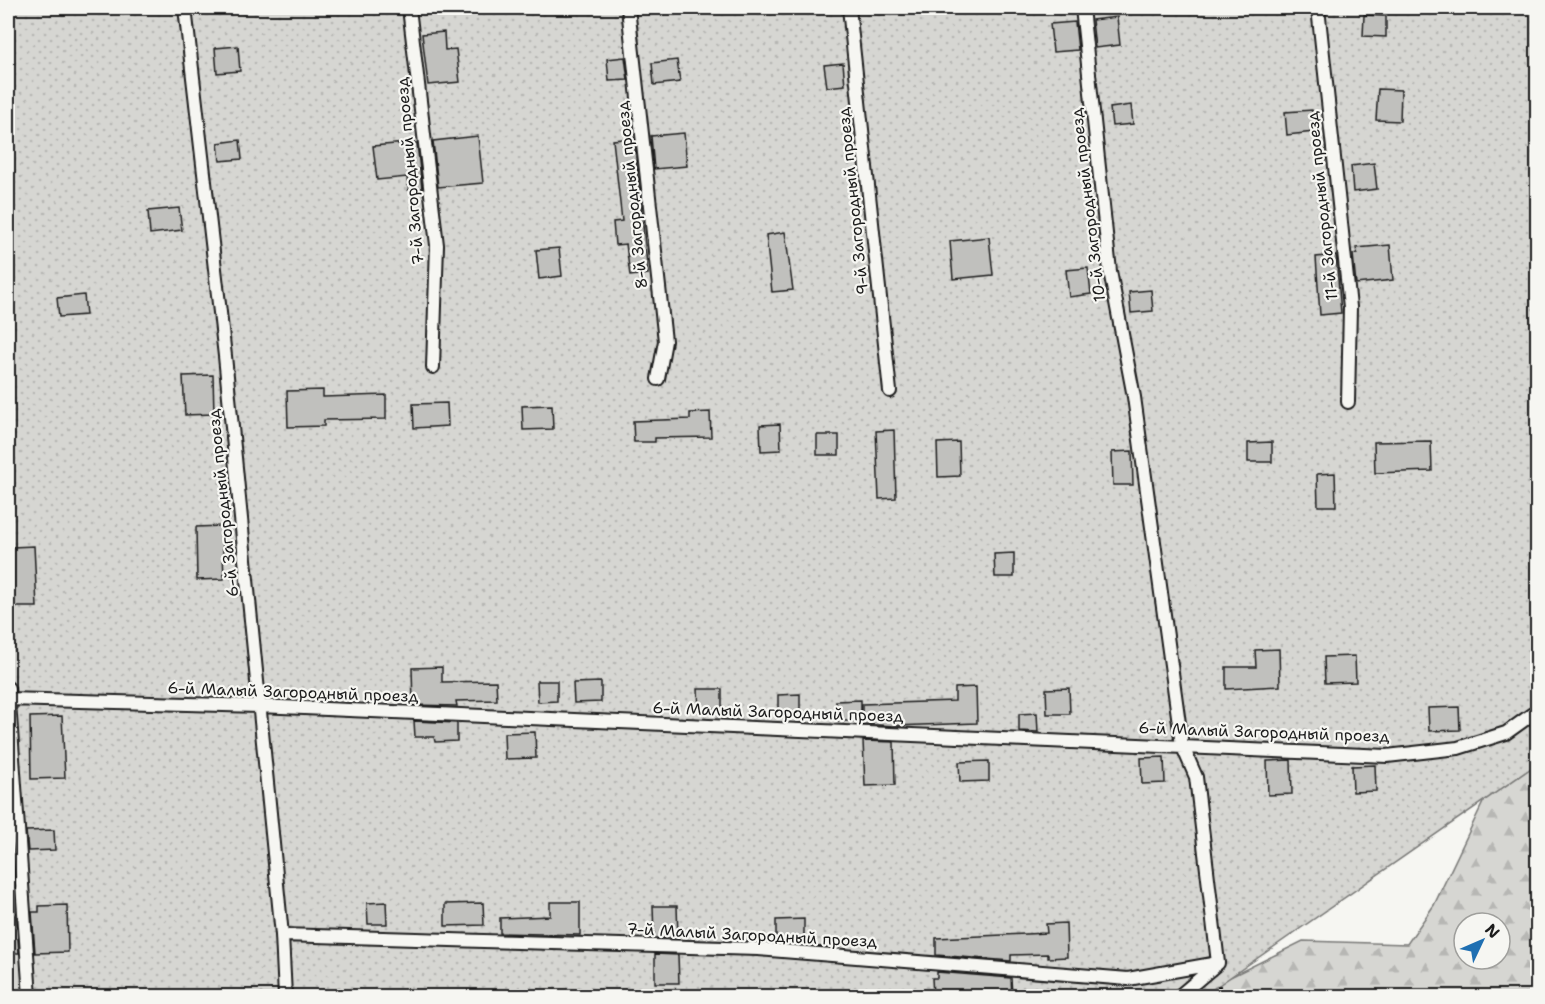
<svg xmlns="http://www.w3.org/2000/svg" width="1545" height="1004" viewBox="0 0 1545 1004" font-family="'Shantell Sans',sans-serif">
  <defs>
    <pattern id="forest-firs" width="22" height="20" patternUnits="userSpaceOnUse" patternTransform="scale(1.5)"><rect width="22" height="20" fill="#d6d6d2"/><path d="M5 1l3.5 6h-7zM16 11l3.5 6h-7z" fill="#b7b7b4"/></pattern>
    <pattern id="garden-dots" width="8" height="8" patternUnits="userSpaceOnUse" patternTransform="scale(1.5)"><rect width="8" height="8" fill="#d6d6d2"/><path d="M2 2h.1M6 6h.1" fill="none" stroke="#b7b7b4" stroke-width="1.8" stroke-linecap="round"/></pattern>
  </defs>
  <rect width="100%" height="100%" fill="#f6f6f2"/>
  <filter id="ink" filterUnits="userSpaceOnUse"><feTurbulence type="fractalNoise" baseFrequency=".0167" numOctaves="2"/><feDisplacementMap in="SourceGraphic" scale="12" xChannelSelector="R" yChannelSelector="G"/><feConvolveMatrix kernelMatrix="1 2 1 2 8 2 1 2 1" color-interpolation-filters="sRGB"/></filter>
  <g filter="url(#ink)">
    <path fill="url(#forest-firs)" stroke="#797977" stroke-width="1.5" fill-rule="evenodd" d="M 1537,736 L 1537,996 L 1192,996 L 1303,941 L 1407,944 L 1434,905 L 1499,769 ZM 1464,923 L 1500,923 L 1500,959 L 1464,959 Z"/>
    <path fill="url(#garden-dots)" stroke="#797977" stroke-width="1.5" d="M 8,8 L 1537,8 L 1537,764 L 1203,996 L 8,996 Z"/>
    <path fill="#c0c0bd" stroke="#1c1c1c" stroke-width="1.5" d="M 1364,15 L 1386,16 L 1386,37 L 1363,36 Z
      M 1117,17 L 1120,45 L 1095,48 L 1092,20 Z
      M 1075,22 L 1078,50 L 1053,52 L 1050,24 Z
      M 444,32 L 445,50 L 456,49 L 460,82 L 428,85 L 422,34 Z
      M 238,46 L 240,71 L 217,73 L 215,48 Z
      M 625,57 L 628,80 L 609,81 L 607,59 Z
      M 677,60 L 680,82 L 654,85 L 652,63 Z
      M 843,63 L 845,85 L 827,87 L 824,65 Z
      M 1378,89 L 1401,90 L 1400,121 L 1376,120 Z
      M 1131,105 L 1133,124 L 1112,126 L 1110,108 Z
      M 1312,110 L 1314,132 L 1287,135 L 1285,112 Z
      M 684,133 L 687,166 L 654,169 L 651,136 Z
      M 478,136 L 483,183 L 438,187 L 433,141 Z
      M 634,138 L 648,274 L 630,276 L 626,244 L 615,245 L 613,222 L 622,221 L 613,140 Z
      M 240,140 L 242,159 L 220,161 L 218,143 Z
      M 406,143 L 417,143 L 422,189 L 408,190 L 407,177 L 377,180 L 373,146 Z
      M 1374,163 L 1377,189 L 1353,192 L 1351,166 Z
      M 179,208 L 182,230 L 150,234 L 148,211 Z
      M 785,232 L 793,290 L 772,292 L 766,235 Z
      M 989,237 L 993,275 L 953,279 L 950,241 Z
      M 1390,245 L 1393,280 L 1356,284 L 1353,254 L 1357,253 L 1356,248 Z
      M 559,248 L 562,276 L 539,279 L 536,250 Z
      M 1336,255 L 1341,313 L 1320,315 L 1316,257 Z
      M 1088,268 L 1091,294 L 1069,297 L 1066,270 Z
      M 1151,290 L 1153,311 L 1131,313 L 1129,292 Z
      M 84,295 L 86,315 L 59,317 L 57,298 Z
      M 213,375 L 214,414 L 185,415 L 183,376 Z
      M 323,390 L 323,397 L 386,395 L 386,419 L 324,420 L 324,426 L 288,427 L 287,391 Z
      M 447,403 L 448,426 L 414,428 L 413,404 Z
      M 552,405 L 553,429 L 523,430 L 522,406 Z
      M 710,412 L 711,437 L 655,438 L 655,442 L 634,442 L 633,421 L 690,419 L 690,413 Z
      M 780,424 L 781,450 L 761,451 L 760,425 Z
      M 894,430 L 896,498 L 879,499 L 876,431 Z
      M 817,435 L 839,435 L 839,455 L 817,455 Z
      M 1431,441 L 1432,471 L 1375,473 L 1374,442 Z
      M 959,442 L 960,476 L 938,477 L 937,443 Z
      M 1272,442 L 1272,462 L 1248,462 L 1248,443 Z
      M 1132,451 L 1133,485 L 1113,485 L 1112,452 Z
      M 1335,473 L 1336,506 L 1318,506 L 1317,474 Z
      M 222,526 L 224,579 L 197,580 L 196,527 Z
      M 34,546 L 37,607 L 14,607 L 12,547 Z
      M 1014,553 L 1014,577 L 995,577 L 994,554 Z
      M 1279,649 L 1280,686 L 1226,689 L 1226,667 L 1256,667 L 1255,650 Z
      M 1355,656 L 1356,682 L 1325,683 L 1324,657 Z
      M 442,667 L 442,682 L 496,681 L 497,700 L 456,701 L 457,706 L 413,705 L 412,668 Z
      M 537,681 L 557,681 L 557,701 L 538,702 Z
      M 601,682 L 601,702 L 574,703 L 573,683 Z
      M 976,687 L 977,723 L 894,726 L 862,724 L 862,704 L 955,701 L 955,688 Z
      M 1069,688 L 1070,714 L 1047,714 L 1046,689 Z
      M 698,689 L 722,689 L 722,708 L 699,709 Z
      M 800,694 L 800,716 L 778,717 L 778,695 Z
      M 861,700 L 861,721 L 837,721 L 836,701 Z
      M 1459,707 L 1460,730 L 1429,731 L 1428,708 Z
      M 1037,713 L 1038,732 L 1019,731 L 1019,714 Z
      M 62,716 L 65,778 L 31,779 L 30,717 Z
      M 414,721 L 457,723 L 457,741 L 435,742 L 434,737 L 415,737 Z
      M 535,732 L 536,758 L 505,759 L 504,733 Z
      M 863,741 L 894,742 L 895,785 L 865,786 Z
      M 1164,757 L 1165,783 L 1142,784 L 1141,758 Z
      M 1291,760 L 1292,794 L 1268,795 L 1267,761 Z
      M 989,761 L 989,781 L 960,782 L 959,762 Z
      M 1375,765 L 1376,791 L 1353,792 L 1352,766 Z
      M 54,830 L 55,850 L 28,851 L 26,831 Z
      M 386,902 L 387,924 L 368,924 L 367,903 Z
      M 550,902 L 580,902 L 580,935 L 500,933 L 500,918 L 550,916 Z
      M 483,903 L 484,925 L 445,926 L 445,904 Z
      M 67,905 L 68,952 L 35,953 L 32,912 L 39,912 L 39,906 Z
      M 653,906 L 677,906 L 678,938 L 654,938 Z
      M 16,913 L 19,953 L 8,953 L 8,914 Z
      M 804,919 L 804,942 L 776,942 L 776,920 Z
      M 1066,923 L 1067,957 L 1048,958 L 1048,954 L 1011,955 L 1011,961 L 936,955 L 936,938 L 1047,933 L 1046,924 Z
      M 655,954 L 678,955 L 679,983 L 655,983 Z
      M 937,972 L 1011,978 L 1012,996 L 933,996 L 932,978 L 937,978 Z"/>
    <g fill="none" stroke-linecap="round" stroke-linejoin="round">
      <defs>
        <path id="service" d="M 185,8 L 225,356 L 282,935 L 285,996
          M 409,8 L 437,245 L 433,367
          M 628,8 L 665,341 L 658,379
          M 849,8 L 890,391
          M 1082,8 L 1110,271 L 1134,397 L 1182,745 L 1196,777 L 1218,963
          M 1318,8 L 1350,307 L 1348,402
          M 8,688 L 30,996
          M 8,699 L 259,706 L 1387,756 L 1458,748 L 1506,733 L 1538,710
          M 282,935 L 758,949 L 1128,979 L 1218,963
          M 1179,996 L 1217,964"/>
      </defs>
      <use href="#service" stroke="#1c1c1c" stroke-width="16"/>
      <path stroke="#1c1c1c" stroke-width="4" stroke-dasharray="4.5 4.5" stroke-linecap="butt" d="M 1219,985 L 1219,996"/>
      <use href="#service" stroke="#f6f6f2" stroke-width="12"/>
    </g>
  </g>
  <g text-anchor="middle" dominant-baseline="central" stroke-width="4.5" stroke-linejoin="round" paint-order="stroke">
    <g font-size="16" fill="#1c1c1c" stroke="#f6f6f2">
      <text transform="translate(410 171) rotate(-95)">7-й Загородный проезд</text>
      <text transform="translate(632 195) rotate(-96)">8-й Загородный проезд</text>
      <text transform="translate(853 201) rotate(-96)">9-й Загородный проезд</text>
      <text transform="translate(1088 205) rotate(-97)">10-й Загородный проезд</text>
      <text transform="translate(1322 206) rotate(-96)">11-й Загородный проезд</text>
      <text transform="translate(223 503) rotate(-96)">6-й Загородный проезд</text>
      <text transform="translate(293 692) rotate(2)">6-й Малый Загородный проезд</text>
      <text transform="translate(778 712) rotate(2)">6-й Малый Загородный проезд</text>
      <text transform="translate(1264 732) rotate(2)">6-й Малый Загородный проезд</text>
      <text transform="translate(752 935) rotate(3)">7-й Малый Загородный проезд</text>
    </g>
  </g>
  <rect width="1545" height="1004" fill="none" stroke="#f6f6f2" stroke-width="30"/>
  <rect x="15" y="15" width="1515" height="974" fill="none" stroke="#1c1c1c" stroke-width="2" filter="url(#ink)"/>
  <g transform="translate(1482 941) rotate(46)"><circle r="28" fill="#f6f6f2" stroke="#9f9f9c" stroke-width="1.5"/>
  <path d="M0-4.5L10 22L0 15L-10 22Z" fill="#1f6fb2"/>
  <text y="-9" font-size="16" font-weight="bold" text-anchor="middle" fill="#1c1c1c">N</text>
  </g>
</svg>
